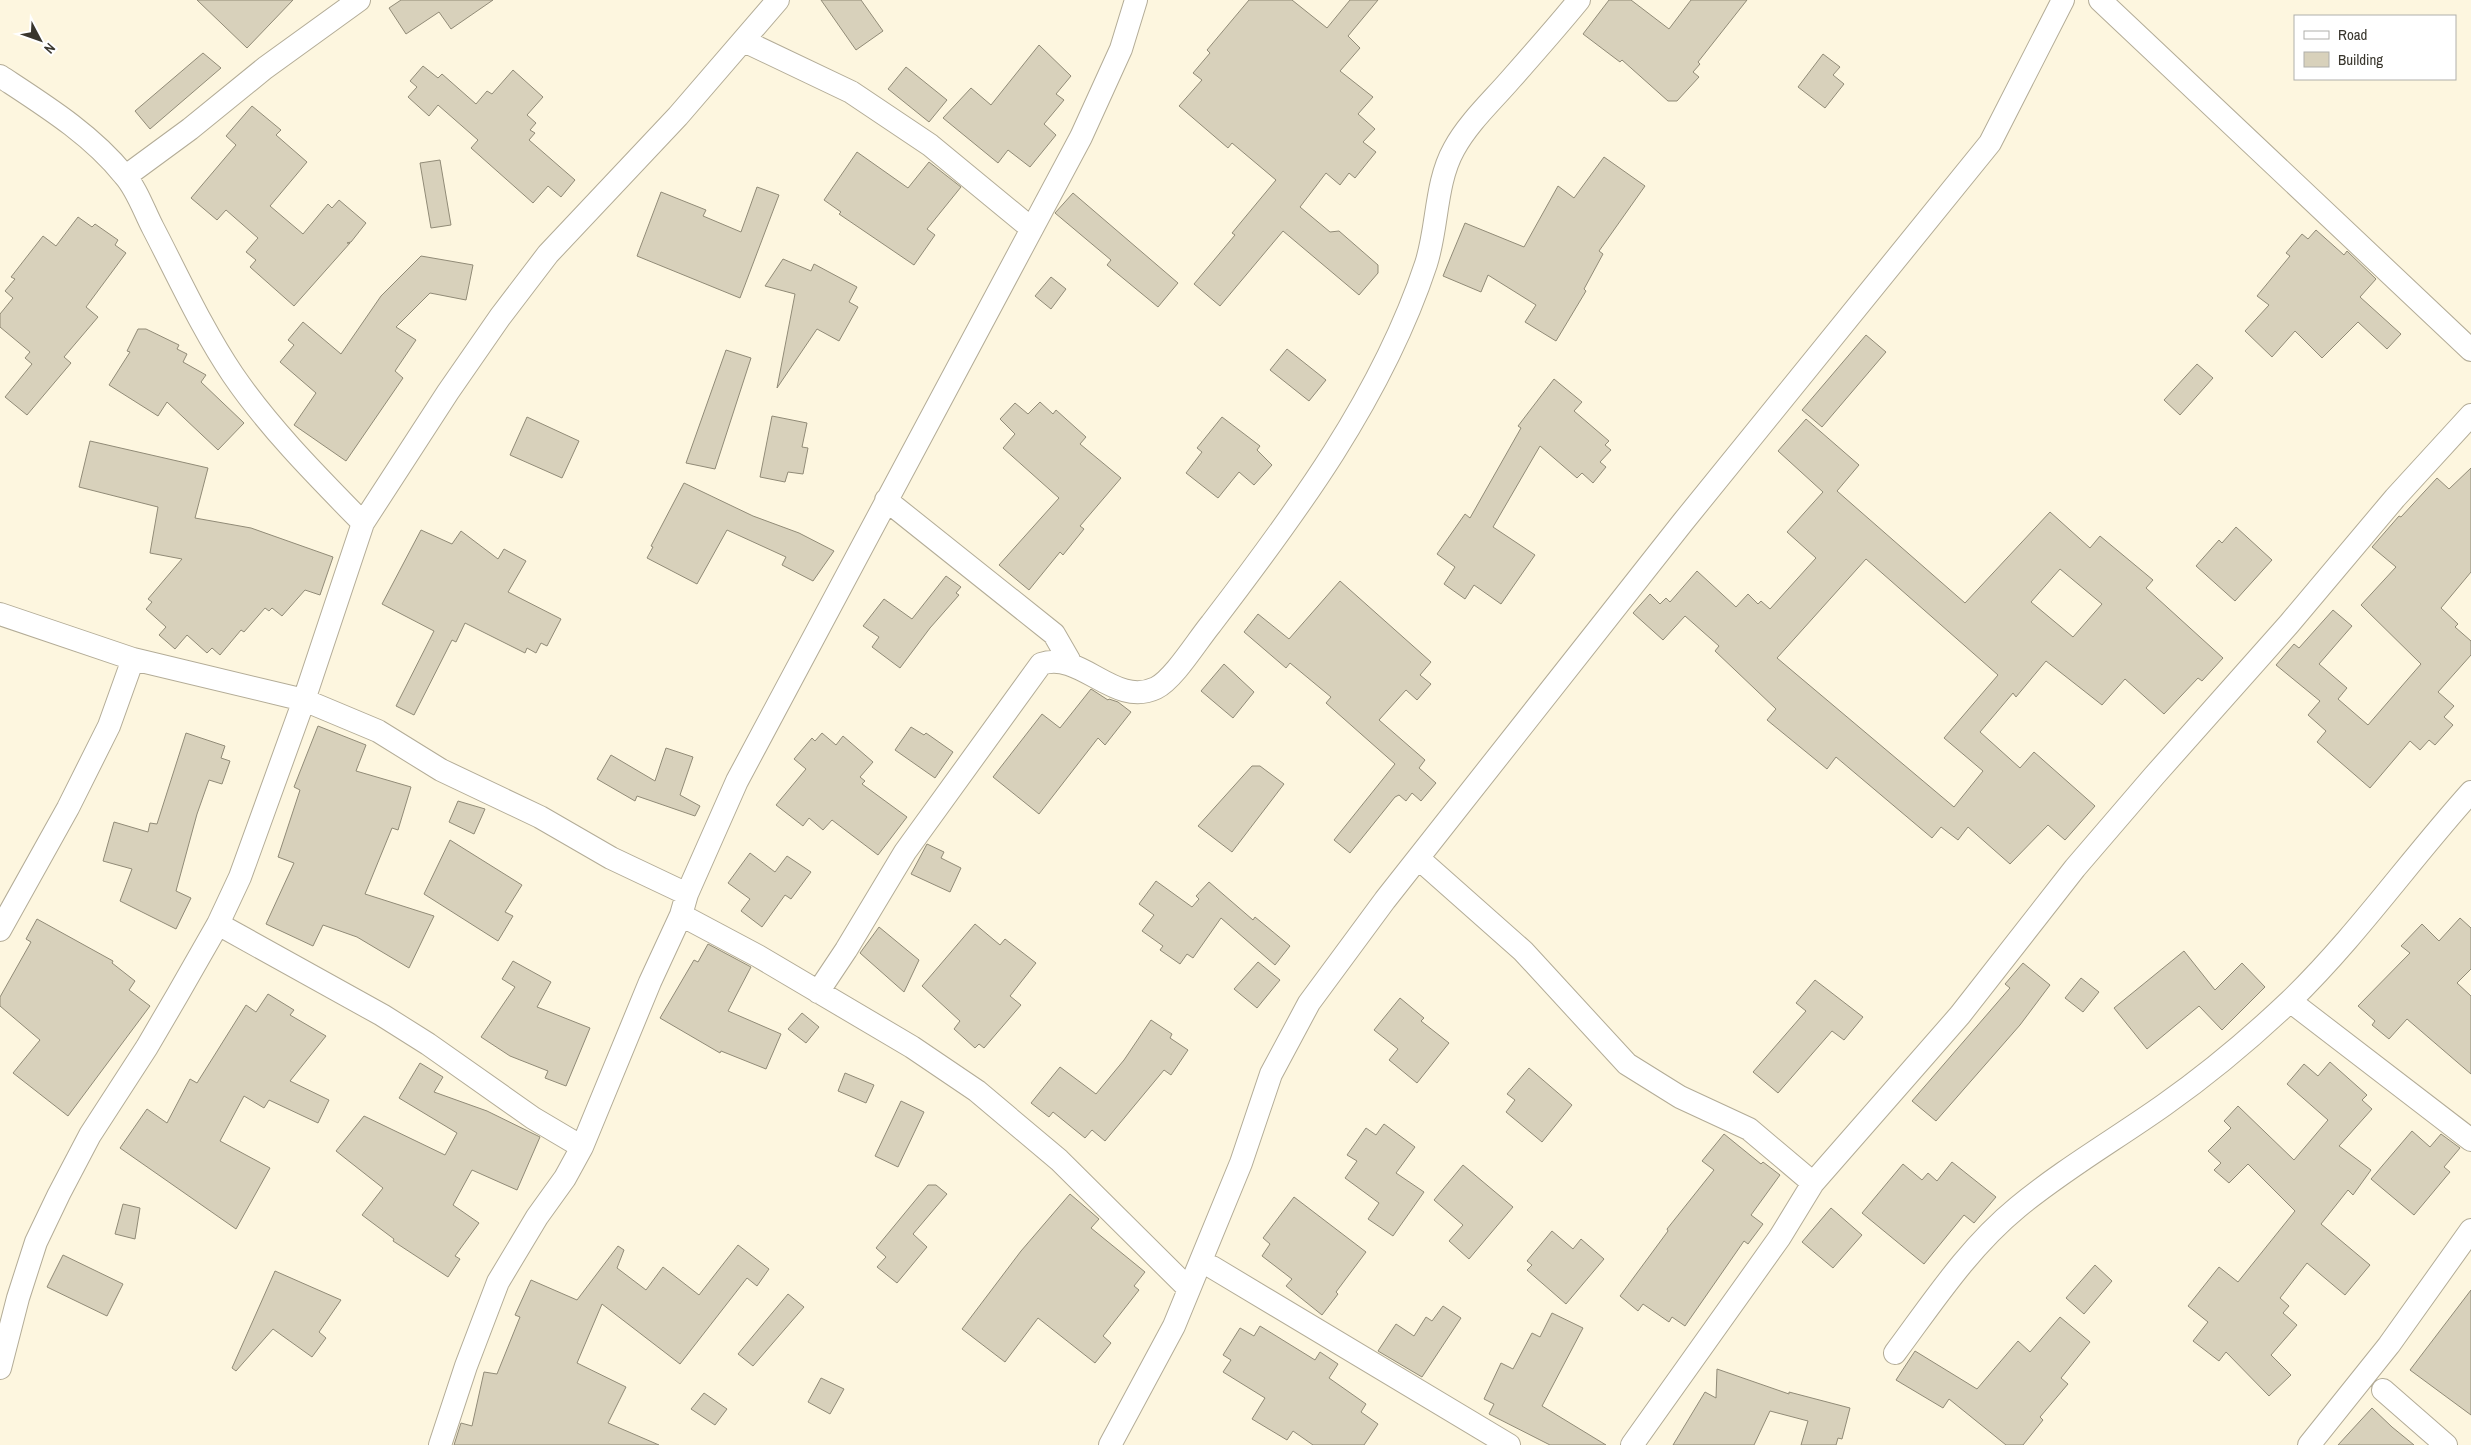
<svg xmlns="http://www.w3.org/2000/svg" width="2471" height="1445" viewBox="0 0 2471 1445" font-family="'Archivo Narrow',sans-serif">
  <rect width="100%" height="100%" fill="#fdf6df"/>
  <path fill="#d8d1bb" stroke="#918b77" fill-rule="evenodd" d="M 197,0 L 293,0 L 247,48 Z
    M 401,0 L 493,0 L 451,29 L 439,12 L 406,34 L 389,8 Z
    M 821,0 L 861,0 L 883,31 L 856,50 Z
    M 1249,0 L 1292,0 L 1327,28 L 1350,0 L 1378,0 L 1348,36 L 1360,48 L 1340,71 L 1373,97 L 1358,114 L 1375,129 L 1363,142 L 1376,152 L 1355,178 L 1349,173 L 1340,185 L 1326,173 L 1300,207 L 1330,232 L 1339,231 L 1378,265 L 1378,273 L 1359,295 L 1283,231 L 1220,306 L 1194,284 L 1235,235 L 1232,233 L 1276,180 L 1232,143 L 1228,148 L 1179,106 L 1202,80 L 1193,73 L 1210,53 L 1207,50 Z
    M 1609,0 L 1631,0 L 1669,29 L 1691,0 L 1747,0 L 1698,62 L 1700,64 L 1693,72 L 1699,77 L 1677,101 L 1668,101 L 1622,60 L 1620,62 L 1583,34 Z
    M 1039,45 L 1071,76 L 1056,94 L 1064,100 L 1044,124 L 1056,135 L 1030,167 L 1008,150 L 998,163 L 943,118 L 971,88 L 991,105 Z
    M 203,53 L 221,68 L 150,129 L 135,111 Z
    M 1823,54 L 1840,67 L 1833,75 L 1844,84 L 1825,108 L 1798,87 Z
    M 423,66 L 438,78 L 442,74 L 476,104 L 487,91 L 492,94 L 513,70 L 543,97 L 527,115 L 536,123 L 530,130 L 535,133 L 529,140 L 575,180 L 561,197 L 548,186 L 533,203 L 471,148 L 478,140 L 438,105 L 429,116 L 408,97 L 417,87 L 410,81 Z
    M 906,67 L 947,100 L 929,122 L 888,89 Z
    M 252,106 L 281,130 L 276,135 L 307,162 L 270,206 L 303,234 L 328,204 L 332,208 L 339,200 L 366,223 L 351,242 L 347,243 L 350,243 L 294,306 L 250,267 L 256,260 L 246,252 L 258,238 L 226,210 L 217,220 L 191,198 L 236,145 L 226,136 Z
    M 857,152 L 908,188 L 929,162 L 961,187 L 927,229 L 935,235 L 914,265 L 839,214 L 841,212 L 824,200 Z
    M 1604,157 L 1645,186 L 1599,251 L 1603,254 L 1584,289 L 1586,291 L 1556,341 L 1525,322 L 1536,305 L 1488,275 L 1481,292 L 1443,276 L 1465,223 L 1524,247 L 1558,186 L 1574,198 Z
    M 440,160 L 451,225 L 431,228 L 420,163 Z
    M 757,187 L 779,195 L 740,298 L 637,256 L 661,192 L 706,210 L 703,216 L 741,232 Z
    M 1073,193 L 1178,283 L 1158,307 L 1107,265 L 1111,260 L 1055,213 Z
    M 78,217 L 92,227 L 95,224 L 118,240 L 115,245 L 126,253 L 86,307 L 98,317 L 64,357 L 71,363 L 27,415 L 5,397 L 32,364 L 25,358 L 30,352 L 0,327 L 0,314 L 13,298 L 5,291 L 15,279 L 11,277 L 43,236 L 56,246 Z
    M 2316,230 L 2344,255 L 2347,251 L 2376,279 L 2360,297 L 2401,334 L 2387,349 L 2358,322 L 2322,358 L 2295,331 L 2272,357 L 2245,331 L 2269,305 L 2257,296 L 2290,256 L 2286,253 L 2302,234 L 2308,239 Z
    M 421,256 L 473,265 L 466,300 L 430,293 L 396,327 L 416,340 L 395,371 L 403,378 L 346,461 L 294,425 L 316,393 L 280,362 L 294,345 L 288,340 L 303,322 L 341,354 L 381,296 Z
    M 783,259 L 811,271 L 814,264 L 857,287 L 849,302 L 858,307 L 839,341 L 817,329 L 777,388 L 795,294 L 765,286 Z
    M 1051,277 L 1066,289 L 1051,309 L 1035,296 Z
    M 138,329 L 146,329 L 179,345 L 177,349 L 187,354 L 183,362 L 206,375 L 201,382 L 244,423 L 218,450 L 167,402 L 158,416 L 109,385 L 130,352 L 127,351 Z
    M 1866,335 L 1886,352 L 1822,427 L 1802,410 Z
    M 1287,349 L 1326,380 L 1309,401 L 1270,370 Z
    M 726,350 L 751,358 L 715,469 L 686,463 Z
    M 2197,364 L 2213,378 L 2180,415 L 2164,400 Z
    M 1554,379 L 1582,402 L 1574,411 L 1609,441 L 1605,445 L 1611,450 L 1600,462 L 1606,467 L 1593,483 L 1582,473 L 1577,478 L 1540,446 L 1493,527 L 1535,555 L 1501,604 L 1474,585 L 1465,599 L 1444,584 L 1455,567 L 1437,554 L 1465,514 L 1470,518 L 1521,428 L 1518,426 Z
    M 1040,402 L 1053,414 L 1056,410 L 1086,437 L 1080,444 L 1121,478 L 1080,526 L 1084,529 L 1063,555 L 1060,552 L 1029,590 L 999,565 L 1059,498 L 1003,448 L 1015,434 L 1000,419 L 1015,403 L 1028,414 Z
    M 772,416 L 807,423 L 802,447 L 808,448 L 803,474 L 788,472 L 785,482 L 760,477 Z
    M 527,417 L 579,441 L 562,478 L 510,455 Z
    M 1222,417 L 1260,446 L 1257,450 L 1272,465 L 1254,485 L 1239,472 L 1218,498 L 1186,473 L 1202,452 L 1197,448 Z
    M 1806,419 L 1859,465 L 1837,491 L 1965,603 L 2050,512 L 2090,548 L 2100,536 L 2153,580 L 2146,588 L 2223,658 L 2202,681 L 2198,678 L 2164,714 L 2125,679 L 2102,705 L 2046,661 L 2016,697 L 2013,693 L 1980,732 L 2020,768 L 2034,752 L 2095,806 L 2065,840 L 2048,825 L 2010,864 L 1968,827 L 1958,840 L 1941,827 L 1932,838 L 1836,757 L 1827,769 L 1767,720 L 1776,709 L 1715,651 L 1719,646 L 1685,616 L 1663,640 L 1633,613 L 1650,594 L 1660,604 L 1666,598 L 1670,602 L 1697,571 L 1736,607 L 1748,594 L 1758,604 L 1761,601 L 1770,609 L 1816,558 L 1787,532 L 1823,492 L 1778,451 ZM 1866,559 L 1998,675 L 1944,738 L 1983,771 L 1954,807 L 1777,658 ZM 2060,569 L 2102,604 L 2073,637 L 2031,602 Z
    M 90,441 L 208,468 L 195,518 L 251,528 L 333,557 L 320,595 L 305,590 L 282,616 L 272,608 L 269,611 L 265,608 L 244,632 L 241,630 L 220,655 L 212,648 L 207,653 L 187,635 L 175,649 L 159,635 L 166,627 L 146,609 L 152,602 L 148,599 L 182,559 L 150,553 L 158,507 L 79,487 Z
    M 2471,468 L 2471,572 L 2441,608 L 2458,624 L 2455,627 L 2471,641 L 2471,655 L 2438,692 L 2454,706 L 2444,717 L 2453,725 L 2435,745 L 2429,740 L 2420,750 L 2410,741 L 2370,788 L 2317,742 L 2326,731 L 2308,715 L 2320,701 L 2276,665 L 2294,644 L 2299,648 L 2333,610 L 2352,626 L 2319,664 L 2347,688 L 2338,699 L 2368,725 L 2421,664 L 2361,605 L 2396,567 L 2372,547 L 2399,516 L 2401,517 L 2437,478 L 2449,489 Z
    M 684,483 L 753,516 L 799,533 L 834,551 L 813,581 L 782,565 L 786,557 L 727,530 L 697,584 L 647,558 L 653,547 L 651,546 Z
    M 2236,527 L 2272,560 L 2235,601 L 2196,566 L 2219,540 L 2222,543 Z
    M 421,530 L 452,544 L 461,531 L 498,559 L 504,549 L 526,561 L 508,592 L 561,619 L 547,646 L 541,643 L 536,653 L 527,648 L 525,653 L 465,623 L 456,642 L 452,640 L 414,715 L 396,706 L 434,631 L 382,604 Z
    M 946,576 L 961,587 L 956,593 L 959,595 L 930,628 L 900,668 L 872,647 L 879,637 L 863,626 L 884,599 L 912,619 Z
    M 1340,581 L 1431,662 L 1420,675 L 1431,684 L 1417,700 L 1406,690 L 1379,720 L 1425,760 L 1419,768 L 1436,783 L 1421,801 L 1412,793 L 1406,801 L 1399,795 L 1395,797 L 1350,853 L 1334,840 L 1395,764 L 1326,703 L 1331,697 L 1290,663 L 1286,668 L 1244,632 L 1258,614 L 1289,639 Z
    M 1224,664 L 1254,692 L 1233,718 L 1201,691 Z
    M 1091,689 L 1108,700 L 1109,699 L 1118,702 L 1131,712 L 1105,745 L 1098,738 L 1039,814 L 993,777 L 1042,714 L 1060,728 Z
    M 318,726 L 366,745 L 356,771 L 411,787 L 398,830 L 392,828 L 365,894 L 434,916 L 409,968 L 357,937 L 323,925 L 313,946 L 266,924 L 294,863 L 278,857 L 300,790 L 294,787 Z
    M 911,727 L 924,735 L 926,733 L 953,752 L 935,778 L 895,750 Z
    M 186,733 L 225,746 L 221,758 L 230,761 L 222,784 L 209,780 L 197,814 L 176,891 L 191,898 L 176,929 L 120,901 L 132,869 L 103,861 L 114,822 L 148,832 L 150,823 L 157,824 Z
    M 822,733 L 836,745 L 843,736 L 873,762 L 860,777 L 865,781 L 862,784 L 907,817 L 878,855 L 832,820 L 823,830 L 809,818 L 803,826 L 776,805 L 806,769 L 794,759 L 812,738 L 815,741 Z
    M 666,748 L 693,757 L 680,795 L 700,806 L 695,816 L 637,796 L 635,801 L 597,779 L 611,755 L 655,781 Z
    M 1252,766 L 1260,766 L 1284,784 L 1232,852 L 1198,826 Z
    M 458,801 L 485,809 L 474,834 L 449,822 Z
    M 450,840 L 522,885 L 505,912 L 513,916 L 498,941 L 424,894 Z
    M 927,844 L 944,852 L 941,858 L 961,868 L 950,892 L 911,874 Z
    M 750,853 L 775,872 L 787,856 L 811,872 L 791,899 L 785,895 L 762,927 L 741,911 L 750,899 L 728,883 Z
    M 1156,881 L 1192,907 L 1199,899 L 1196,896 L 1209,882 L 1253,920 L 1255,917 L 1290,946 L 1275,965 L 1221,918 L 1193,958 L 1187,954 L 1180,964 L 1160,950 L 1163,946 L 1142,931 L 1154,915 L 1139,904 Z
    M 2460,918 L 2471,928 L 2471,969 L 2457,983 L 2471,996 L 2471,1074 L 2407,1019 L 2389,1039 L 2372,1025 L 2375,1021 L 2358,1006 L 2410,953 L 2401,946 L 2422,924 L 2439,941 Z
    M 37,919 L 113,961 L 112,963 L 135,981 L 129,990 L 150,1006 L 68,1116 L 13,1073 L 40,1040 L 0,1006 L 0,997 L 31,942 L 26,939 Z
    M 975,924 L 1000,945 L 1005,939 L 1036,963 L 1010,996 L 1021,1005 L 984,1048 L 979,1044 L 975,1048 L 954,1029 L 960,1021 L 922,986 Z
    M 879,927 L 919,960 L 904,992 L 860,953 Z
    M 708,944 L 751,967 L 728,1011 L 781,1034 L 766,1069 L 721,1051 L 720,1053 L 660,1018 L 694,960 L 698,962 Z
    M 2184,951 L 2215,990 L 2242,963 L 2265,987 L 2222,1030 L 2199,1006 L 2147,1049 L 2114,1008 Z
    M 513,961 L 551,982 L 537,1007 L 590,1028 L 566,1086 L 545,1078 L 548,1071 L 510,1056 L 481,1037 L 515,987 L 502,979 Z
    M 1258,962 L 1280,980 L 1257,1008 L 1234,989 Z
    M 2023,963 L 2050,985 L 2020,1025 L 1936,1121 L 1912,1101 L 2010,988 L 2005,984 Z
    M 2081,978 L 2099,992 L 2083,1012 L 2065,998 Z
    M 1815,980 L 1863,1017 L 1844,1040 L 1832,1031 L 1778,1093 L 1753,1072 L 1806,1011 L 1796,1003 Z
    M 268,994 L 294,1010 L 290,1015 L 326,1036 L 290,1081 L 329,1100 L 318,1123 L 269,1100 L 264,1108 L 244,1096 L 220,1141 L 270,1168 L 236,1229 L 120,1148 L 147,1109 L 167,1123 L 190,1079 L 197,1083 L 246,1005 L 256,1012 Z
    M 1400,998 L 1424,1018 L 1421,1021 L 1449,1043 L 1417,1083 L 1389,1060 L 1398,1049 L 1374,1030 Z
    M 802,1013 L 819,1027 L 806,1043 L 788,1029 Z
    M 1151,1020 L 1172,1034 L 1170,1038 L 1188,1050 L 1171,1075 L 1164,1070 L 1105,1141 L 1092,1130 L 1085,1138 L 1053,1112 L 1049,1117 L 1031,1103 L 1060,1067 L 1096,1094 L 1124,1060 Z
    M 2330,1062 L 2367,1095 L 2362,1100 L 2372,1109 L 2339,1146 L 2371,1170 L 2353,1195 L 2348,1190 L 2321,1224 L 2370,1265 L 2345,1295 L 2307,1263 L 2280,1298 L 2289,1306 L 2283,1313 L 2297,1325 L 2271,1355 L 2291,1375 L 2269,1396 L 2226,1352 L 2219,1361 L 2193,1341 L 2208,1322 L 2188,1306 L 2219,1267 L 2238,1282 L 2295,1211 L 2248,1164 L 2229,1183 L 2214,1170 L 2221,1163 L 2208,1151 L 2231,1128 L 2224,1121 L 2238,1106 L 2294,1160 L 2328,1120 L 2287,1084 L 2304,1064 L 2318,1076 Z
    M 420,1063 L 443,1077 L 434,1092 L 487,1111 L 540,1137 L 517,1190 L 472,1170 L 453,1205 L 479,1223 L 455,1256 L 460,1259 L 448,1277 L 393,1241 L 394,1239 L 362,1215 L 383,1188 L 336,1151 L 364,1116 L 445,1155 L 457,1133 L 399,1098 Z
    M 1529,1068 L 1572,1105 L 1542,1142 L 1506,1112 L 1515,1100 L 1507,1094 Z
    M 845,1073 L 874,1085 L 866,1103 L 838,1091 Z
    M 901,1101 L 924,1112 L 898,1167 L 875,1156 Z
    M 1384,1124 L 1415,1147 L 1396,1173 L 1424,1192 L 1393,1236 L 1368,1219 L 1379,1203 L 1345,1178 L 1357,1161 L 1347,1155 L 1366,1128 L 1376,1135 Z
    M 2412,1131 L 2430,1147 L 2441,1134 L 2460,1148 L 2444,1167 L 2450,1172 L 2414,1215 L 2371,1179 Z
    M 1724,1134 L 1761,1164 L 1763,1162 L 1780,1175 L 1751,1215 L 1763,1224 L 1748,1244 L 1744,1241 L 1685,1326 L 1672,1317 L 1669,1322 L 1643,1304 L 1638,1311 L 1620,1296 L 1668,1231 L 1667,1229 L 1714,1170 L 1702,1161 Z
    M 1952,1162 L 1996,1197 L 1974,1223 L 1964,1215 L 1924,1264 L 1862,1213 L 1903,1164 L 1922,1180 L 1928,1173 L 1937,1181 Z
    M 1463,1165 L 1513,1207 L 1469,1259 L 1449,1241 L 1463,1225 L 1434,1200 Z
    M 928,1185 L 936,1185 L 947,1194 L 913,1234 L 927,1247 L 897,1283 L 877,1267 L 886,1257 L 876,1248 Z
    M 1070,1194 L 1099,1219 L 1091,1228 L 1145,1272 L 1134,1286 L 1139,1290 L 1103,1336 L 1111,1343 L 1095,1363 L 1038,1318 L 1005,1362 L 962,1329 L 1021,1251 Z
    M 1294,1197 L 1366,1252 L 1336,1292 L 1338,1294 L 1322,1315 L 1286,1286 L 1292,1279 L 1262,1256 L 1270,1244 L 1263,1238 Z
    M 123,1204 L 140,1208 L 135,1239 L 115,1234 Z
    M 1831,1208 L 1862,1235 L 1833,1268 L 1802,1242 Z
    M 1552,1231 L 1573,1249 L 1581,1239 L 1604,1259 L 1566,1304 L 1527,1270 L 1532,1265 L 1527,1261 Z
    M 738,1245 L 769,1269 L 757,1286 L 747,1278 L 680,1364 L 602,1304 L 577,1363 L 626,1387 L 608,1423 L 659,1445 L 454,1445 L 461,1423 L 472,1426 L 484,1372 L 497,1374 L 520,1317 L 515,1315 L 531,1280 L 577,1300 L 618,1246 L 624,1250 L 617,1268 L 646,1290 L 663,1267 L 699,1295 Z
    M 63,1255 L 123,1284 L 107,1316 L 47,1287 Z
    M 2095,1265 L 2112,1281 L 2084,1314 L 2066,1298 Z
    M 275,1271 L 341,1300 L 319,1332 L 326,1338 L 312,1357 L 273,1329 L 236,1371 L 232,1368 Z
    M 2471,1290 L 2471,1415 L 2410,1370 Z
    M 788,1294 L 804,1307 L 753,1366 L 738,1354 Z
    M 1443,1306 L 1461,1318 L 1422,1377 L 1378,1351 L 1396,1324 L 1414,1336 L 1426,1317 L 1432,1321 Z
    M 1552,1313 L 1583,1328 L 1542,1406 L 1606,1445 L 1550,1445 L 1489,1414 L 1494,1404 L 1484,1399 L 1501,1363 L 1513,1369 L 1532,1333 L 1540,1337 Z
    M 2060,1317 L 2090,1342 L 2061,1378 L 2068,1384 L 2040,1417 L 2043,1420 L 2023,1445 L 2006,1445 L 1949,1399 L 1943,1408 L 1896,1380 L 1915,1351 L 1977,1389 L 2018,1341 L 2030,1352 Z
    M 1260,1326 L 1315,1360 L 1320,1352 L 1338,1364 L 1329,1378 L 1366,1404 L 1361,1412 L 1378,1424 L 1364,1445 L 1313,1445 L 1293,1431 L 1287,1440 L 1252,1419 L 1265,1398 L 1223,1372 L 1231,1360 L 1223,1355 L 1240,1328 L 1254,1336 Z
    M 1717,1369 L 1789,1394 L 1789,1392 L 1850,1408 L 1842,1439 L 1838,1438 L 1836,1445 L 1801,1445 L 1808,1421 L 1770,1411 L 1754,1445 L 1673,1445 L 1705,1392 L 1716,1398 Z
    M 821,1378 L 844,1389 L 830,1414 L 808,1402 Z
    M 704,1393 L 727,1409 L 715,1425 L 691,1409 Z
    M 2372,1408 L 2392,1427 L 2414,1445 L 2338,1445 Z"/>
  <g fill="none" stroke-linecap="round" stroke-linejoin="round">
    <defs>
      <path id="minor" d="M 2100,0 L 2471,350
        M 744,41 L 851,92 L 930,145 L 1032,229
        M 0,76 C 44,105 91,134 124,175 C 137,189 144,211 153,228 C 178,276 203,331 233,375 C 270,429 317,476 363,523
        M 126,176 L 190,129 L 265,68 L 359,0
        M 886,500 L 1054,634 L 1069,660 L 1061,661
        M 0,614 L 133,659 L 304,700 L 378,731 L 441,770 L 540,817 L 611,858 L 687,894
        M 1418,858 L 1523,951 L 1627,1064 L 1680,1097 L 1749,1129 L 1813,1183
        M 681,915 L 758,956 L 912,1047 L 977,1091 L 1059,1160 L 1189,1289
        M 218,924 L 382,1015 L 428,1044 L 533,1118 L 582,1147
        M 0,930 L 68,808 L 109,726 L 133,659
        M 818,992 L 846,950 L 905,852 L 1041,664 C 1081,650 1114,708 1156,688 C 1174,679 1197,641 1211,624 C 1296,513 1382,397 1426,264 C 1438,227 1435,183 1454,149 C 1468,123 1492,101 1511,79 C 1534,53 1557,27 1579,0
        M 2290,1001 L 2471,1140
        M 1212,1267 L 1509,1445
        M 1895,1353 C 1933,1302 1968,1248 2018,1207 C 2064,1169 2116,1139 2164,1105 C 2208,1074 2251,1038 2290,1001 C 2356,937 2409,861 2471,792
        M 0,1368 L 18,1298 L 36,1242 L 59,1194 L 90,1135 L 147,1047 L 178,994 L 218,924 L 240,877 L 304,700 L 363,523 L 448,392 L 500,317 L 548,254 L 678,116 L 778,0
        M 2383,1390 L 2446,1445
        M 440,1445 L 466,1366 L 498,1282 L 537,1217 L 565,1178 L 582,1147 L 650,982 L 681,915 L 687,894 L 737,781 L 1081,137 L 1121,49 L 1136,0
        M 1110,1445 L 1174,1326 L 1241,1163 L 1271,1074 L 1309,1003 L 1385,900 L 1683,522 L 1990,143 L 2063,0
        M 1632,1445 L 1780,1237 L 1813,1183 L 1960,1015 L 2075,868 L 2154,776 L 2289,624 L 2395,498 L 2471,415
        M 2309,1445 L 2389,1345 L 2471,1230"/>
    </defs>
    <use href="#minor" stroke="#b3ac97" stroke-width="24"/>
    <use href="#minor" stroke="#fff" stroke-width="22"/>
  </g>
  <rect x="2294" y="15" width="162" height="65" fill="#ffffff" stroke="#b0afab"/>
  <rect x="2304" y="31" width="25" height="8" fill="#ffffff" stroke="#b0afab"/>
  <text x="2338" y="40" font-size="15" fill="#39362d">Road</text>
  <rect x="2304" y="52" width="25" height="15" fill="#d8d1bb" stroke="#b0afab"/>
  <text x="2338" y="65" font-size="15" fill="#39362d">Building</text>
  <g transform="translate(40 40) rotate(131)" stroke="#ffffff" stroke-width="4" paint-order="stroke">
  <path d="M0-4L9 19L0 12L-9 19Z" fill="#39362d"/>
  <text y="-8" font-size="14" font-weight="bold" text-anchor="middle" fill="#39362d">N</text>
  </g>
</svg>
